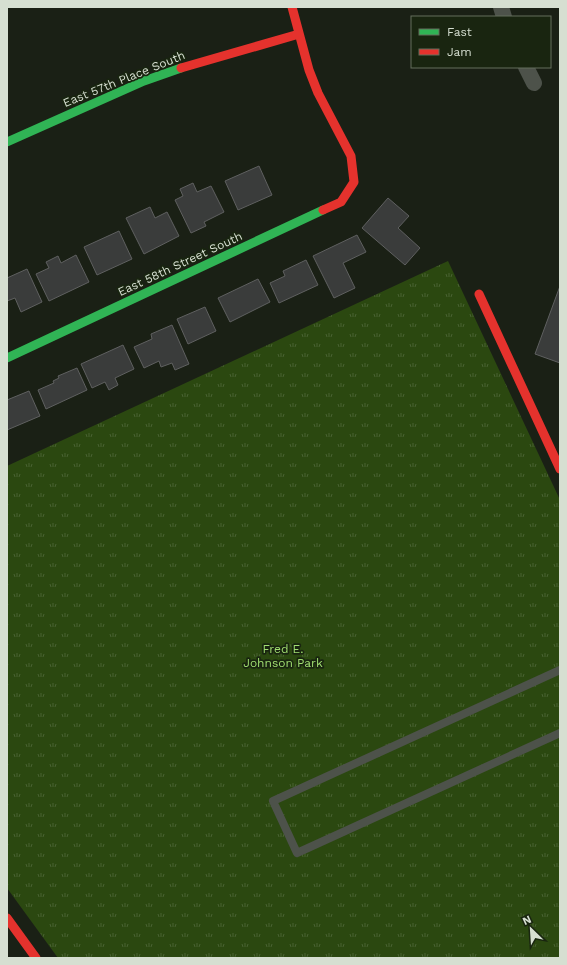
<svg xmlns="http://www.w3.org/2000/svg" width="567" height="965" viewBox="0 0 567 965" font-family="'Work Sans',sans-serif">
  <defs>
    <pattern id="park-tufts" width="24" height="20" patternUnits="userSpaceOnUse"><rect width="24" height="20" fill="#2b4810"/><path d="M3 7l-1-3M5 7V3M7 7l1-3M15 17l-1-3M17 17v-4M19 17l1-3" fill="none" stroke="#496232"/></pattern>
  </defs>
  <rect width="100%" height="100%" fill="#1a2015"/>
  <path fill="url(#park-tufts)" d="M 448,261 L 560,500 L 560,958 L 58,958 L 7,888 L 7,466 Z"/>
  <path fill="#3a3c3b" stroke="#5f6060" d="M 259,166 L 272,195 L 238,210 L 225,181 Z
    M 193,183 L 197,192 L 211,186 L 224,212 L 204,222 L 206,226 L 191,233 L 175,200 L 183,196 L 180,189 Z
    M 388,198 L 409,216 L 398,228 L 420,248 L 405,265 L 362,228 Z
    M 150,207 L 155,218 L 167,212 L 179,236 L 144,254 L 126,218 Z
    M 119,231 L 132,259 L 97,275 L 84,247 Z
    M 357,235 L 366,252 L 343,263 L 355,288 L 334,298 L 313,256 Z
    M 76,255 L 89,282 L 49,301 L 36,274 L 49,268 L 46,262 L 58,256 L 61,263 Z
    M 306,260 L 318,285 L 279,303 L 270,283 L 285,276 L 283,271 Z
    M 27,269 L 42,302 L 21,312 L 15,298 L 7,301 L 7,278 Z
    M 258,279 L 270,302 L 230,322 L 218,298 Z
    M 560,286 L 560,363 L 535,354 Z
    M 205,307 L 216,331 L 188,344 L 177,319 Z
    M 172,325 L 189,364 L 175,370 L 172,363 L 161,367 L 159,361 L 144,368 L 134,347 L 152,339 L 151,334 Z
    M 123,345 L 134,369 L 115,378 L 118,385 L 109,390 L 105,382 L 92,388 L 81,364 Z
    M 77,368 L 87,390 L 46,409 L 38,390 L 54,383 L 53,381 L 59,378 L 58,376 Z
    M 29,391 L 40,416 L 7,430 L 7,400 Z"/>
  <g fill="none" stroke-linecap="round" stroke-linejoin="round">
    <path stroke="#4d524a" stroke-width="8" d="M 560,670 L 273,801 L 297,853 L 560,733"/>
    <path stroke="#4d524a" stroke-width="16" d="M 501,7 L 504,17
      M 526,67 L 534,83"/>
    <path stroke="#30b455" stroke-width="9" d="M 7,142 L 144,81 L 181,68
      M 7,358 L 323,210"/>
    <path stroke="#e5322d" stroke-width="9" d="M 292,7 L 309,70 L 318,93 L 351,156 L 354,182 L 341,202 L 323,210
      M 181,68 L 299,34
      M 479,294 L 560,469
      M 7,918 L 36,958"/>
  </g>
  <g text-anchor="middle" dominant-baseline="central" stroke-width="3.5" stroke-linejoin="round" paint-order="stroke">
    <g font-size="12" fill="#d6dfd1" stroke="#192510">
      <text transform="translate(124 79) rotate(-22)">East 57th Place South</text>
      <text transform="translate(180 264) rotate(-25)">East 58th Street South</text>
    </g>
    <g font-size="12" fill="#a1de71" stroke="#192510">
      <text x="283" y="649">Fred E.<tspan x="283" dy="14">Johnson Park</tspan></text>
    </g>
  </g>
  <rect width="567" height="965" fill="none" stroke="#d6dfd1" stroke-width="16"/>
  <rect x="411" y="16" width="140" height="52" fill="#192510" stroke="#656f5d"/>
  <rect x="419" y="29" width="20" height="6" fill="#30b455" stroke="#656f5d"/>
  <text x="447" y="36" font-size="12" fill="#d6dfd1">Fast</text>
  <rect x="419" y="49" width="20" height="6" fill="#e5322d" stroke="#656f5d"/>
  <text x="447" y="56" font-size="12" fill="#d6dfd1">Jam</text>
  <g transform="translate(531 929) rotate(335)" stroke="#192510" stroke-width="3" paint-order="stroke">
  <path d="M0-3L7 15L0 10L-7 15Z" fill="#d6dfd1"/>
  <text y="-6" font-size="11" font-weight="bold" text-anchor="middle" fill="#d6dfd1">N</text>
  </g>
</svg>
